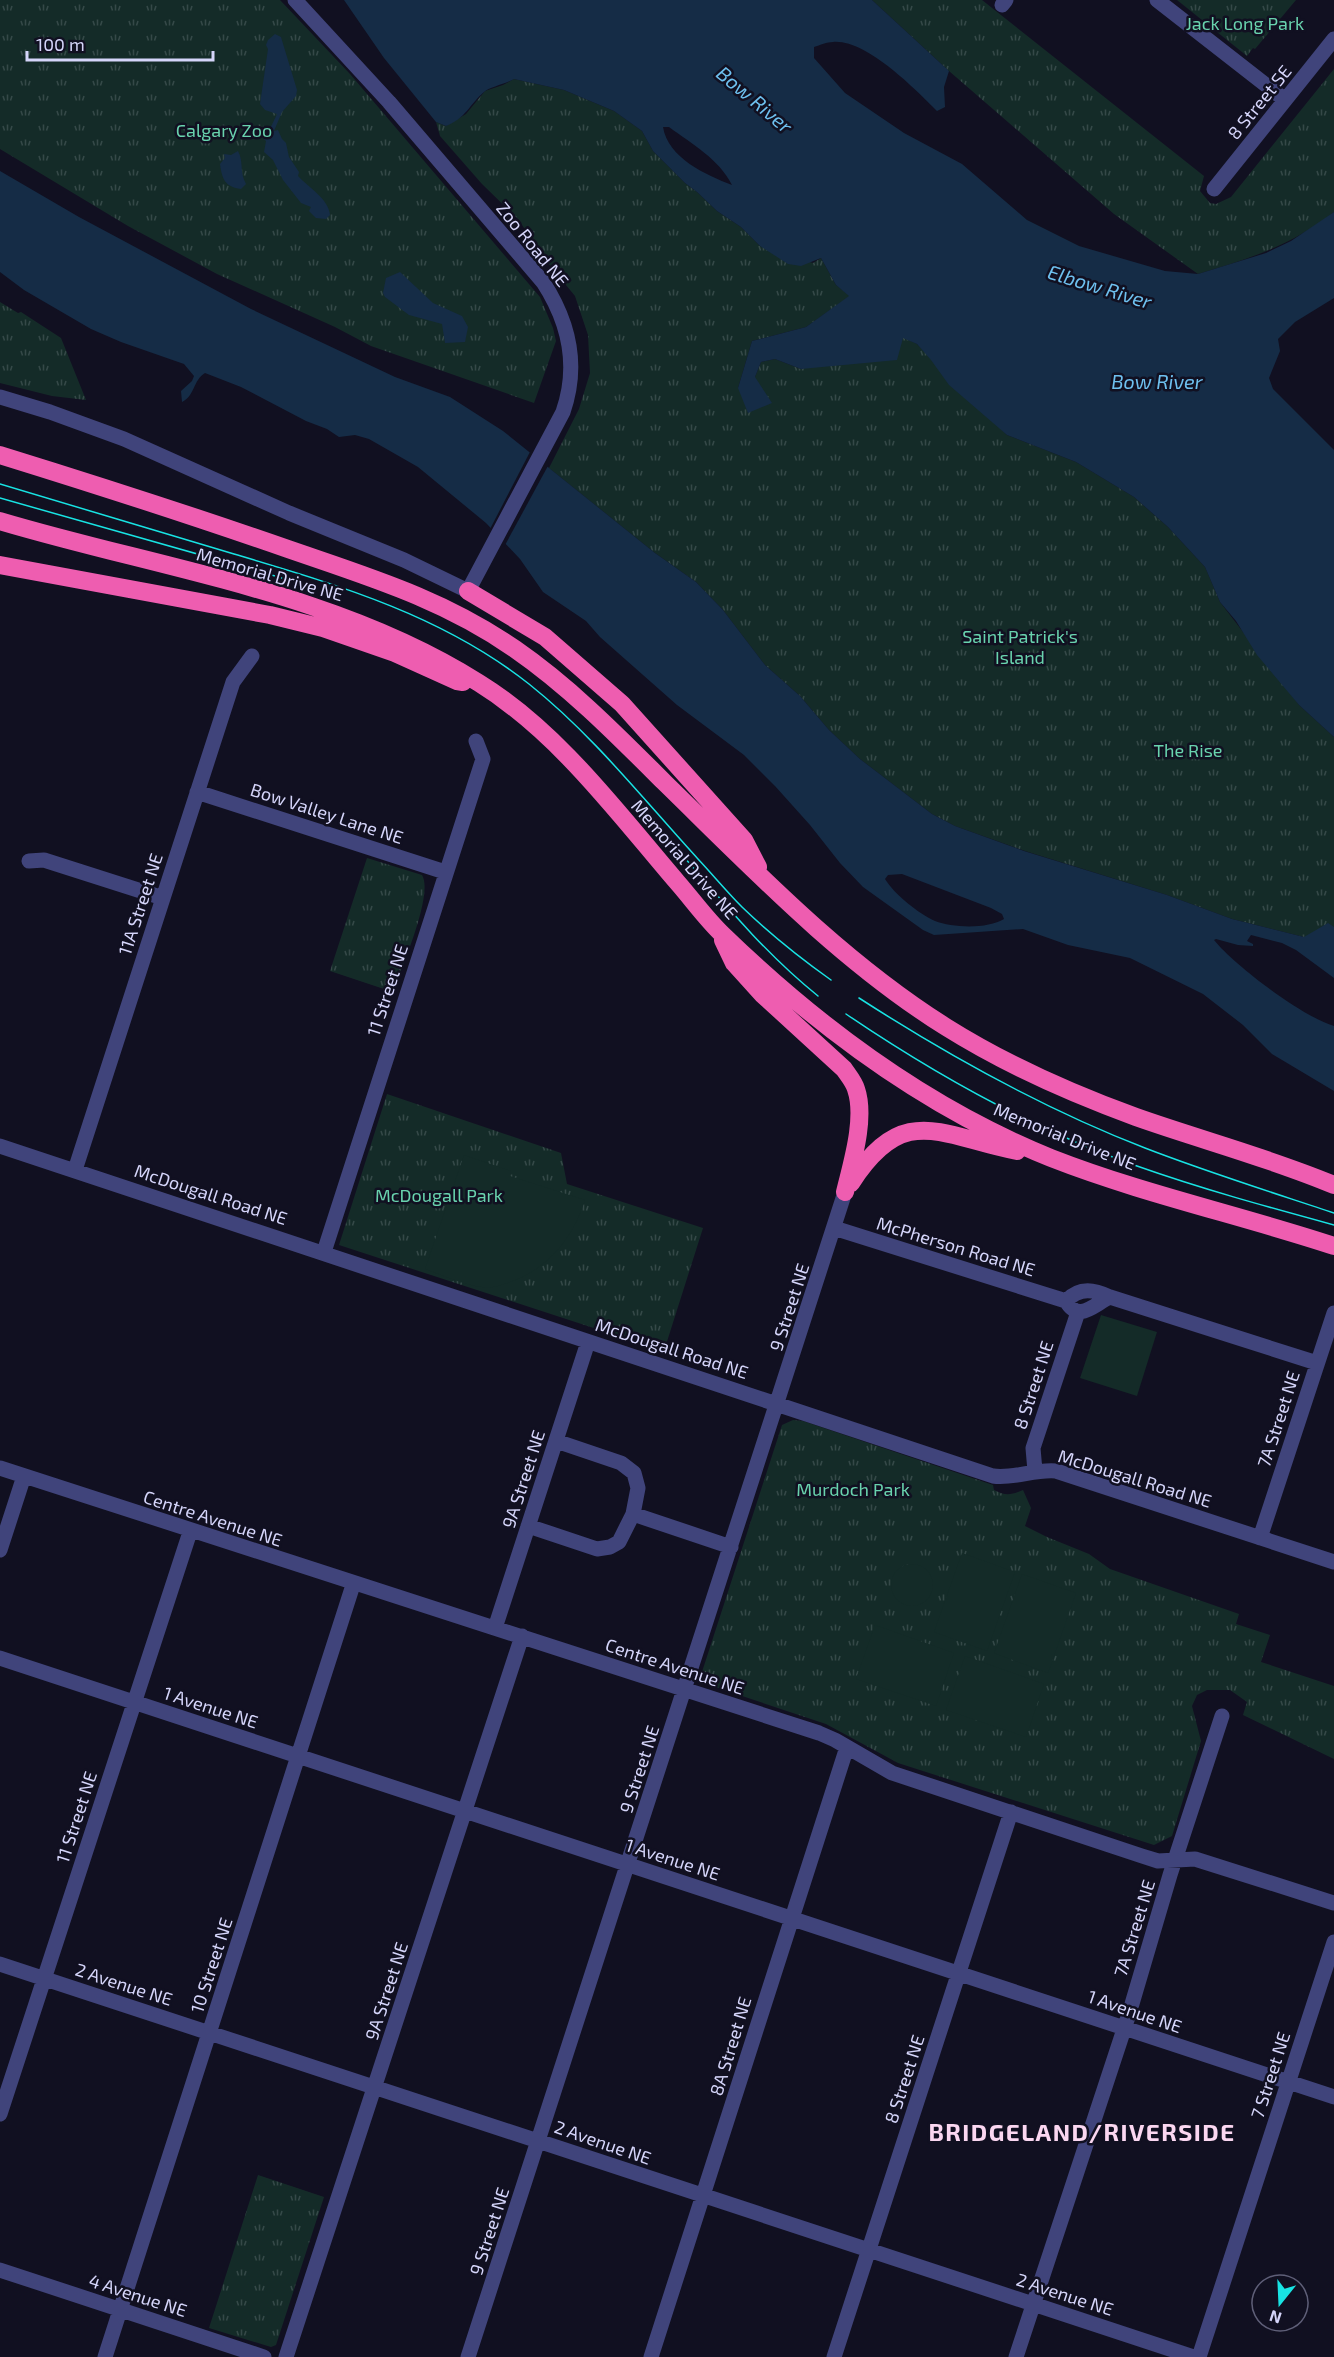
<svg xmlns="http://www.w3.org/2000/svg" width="1334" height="2357" viewBox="0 0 1334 2357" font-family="'Exo 2',sans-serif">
  <defs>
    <pattern id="park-tufts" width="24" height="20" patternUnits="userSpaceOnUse" patternTransform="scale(1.5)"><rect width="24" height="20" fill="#142b28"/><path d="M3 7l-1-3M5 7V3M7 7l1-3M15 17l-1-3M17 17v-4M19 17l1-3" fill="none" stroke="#354948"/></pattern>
  </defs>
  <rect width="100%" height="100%" fill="#111021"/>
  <path fill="url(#park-tufts)" d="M 0,0 L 280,0 L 350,74 L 540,297 L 553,328 L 556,341 L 534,403 L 371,346 L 335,327 L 217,274 L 128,226 L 0,149 Z
    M 872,0 L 982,0 L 1204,176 L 1200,191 L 1210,203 L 1216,204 L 1231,197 L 1334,69 L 1334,212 C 1289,247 1250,258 1198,274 L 1114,214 L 949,71 Z
    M 1177,0 L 1296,0 L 1255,49 L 1253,48 L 1247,56 Z
    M 514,79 L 564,90 L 614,111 L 642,131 L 653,151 L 685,183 L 697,192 L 717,211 L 741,227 L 760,246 L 813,263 L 821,258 L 836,285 L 850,296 L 806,327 L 752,341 L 738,388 L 755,377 L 761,362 L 775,359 L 801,369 L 903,337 L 917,344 L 1007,435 L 1076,462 L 1134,497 L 1168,527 L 1205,567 L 1220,602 L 1299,705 L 1334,737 L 1334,964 L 1304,937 L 1232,919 L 1167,895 L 1025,851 L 955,826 L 932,814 L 860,759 L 829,730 L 800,696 L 765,665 L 723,610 L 696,582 L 655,553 L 549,468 L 579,409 L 590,373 L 588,335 L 575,296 L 539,252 L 519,220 L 482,184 L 440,136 L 436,122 L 446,126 L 466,114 L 485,91 L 503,85 Z
    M 0,302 L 18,313 L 21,312 L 61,338 L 86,400 L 52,396 L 0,383 Z
    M 367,858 L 422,875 C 434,894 401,969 393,992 L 330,971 Z
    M 387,1094 L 561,1153 L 567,1184 L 703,1228 L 664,1351 L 339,1245 Z
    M 793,1420 L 803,1421 L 993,1485 L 994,1490 C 1005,1496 1012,1495 1023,1490 L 1031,1508 L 1025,1526 L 1047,1537 L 1089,1554 L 1110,1569 L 1239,1614 L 1236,1624 L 1270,1635 L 1261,1662 L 1334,1686 L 1334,1759 L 1243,1715 L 1247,1702 L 1230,1690 L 1207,1690 L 1197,1695 L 1192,1706 L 1201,1741 L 1172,1836 L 1154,1845 L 898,1763 L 826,1724 L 709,1685 L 702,1672 L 782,1425 Z
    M 258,2175 L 324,2197 L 276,2345 L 271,2347 L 209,2328 Z"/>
  <path fill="#142b28" d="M 464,1155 L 511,1171 L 510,1176 L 585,1200 C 573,1238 548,1269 510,1282 C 501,1285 491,1289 482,1287 C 463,1285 443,1275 425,1269 Z
    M 1101,1315 L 1157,1332 L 1137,1396 L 1080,1378 Z
    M 962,1553 L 1015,1572 L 987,1651 L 934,1632 Z
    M891 1585a21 21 0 1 1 42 0a21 21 0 1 1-42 0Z
    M 1022,1574 L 1076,1593 L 1048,1673 L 994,1653 Z
    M 875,1625 L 954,1653 L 936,1706 L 856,1679 Z
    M 965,1656 L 1044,1684 L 1026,1737 L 946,1710 Z"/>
  <path fill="#152c46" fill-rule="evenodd" d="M 344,0 L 872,0 L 949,71 L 944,87 L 945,107 L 937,111 C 915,89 866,39 833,42 C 827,42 820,45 814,47 L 814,58 L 845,93 L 904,133 L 962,164 L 1027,220 L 1079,246 L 1165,271 L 1198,274 L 1266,253 L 1291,241 L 1334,212 L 1334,298 L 1295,322 L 1278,339 L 1280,351 L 1269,378 L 1273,389 L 1334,450 L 1334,737 L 1299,705 L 1257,655 L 1236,621 L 1220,602 L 1205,567 L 1168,527 L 1134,497 L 1076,462 L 1007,435 L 949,385 L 931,360 L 917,344 L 903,338 L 897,360 L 801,369 L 775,359 L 761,362 L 755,377 L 772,403 L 748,413 L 738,388 L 752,341 L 806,327 L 849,296 L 836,285 L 821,258 L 801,266 L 788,264 L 760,246 L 741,227 L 717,211 L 697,192 L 685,183 L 653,151 L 642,131 L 614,111 L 564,90 L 514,79 C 505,84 489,87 484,92 C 469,105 466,118 446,126 L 436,122 L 384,58 ZM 663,127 L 669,127 C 692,144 719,159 732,185 C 706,175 668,158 663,127 Z
    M 275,34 L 281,37 L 297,90 L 296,96 L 282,112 L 274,131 L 278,130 L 282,139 L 286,143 L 289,157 L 299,172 L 298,176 C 308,187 329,199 330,215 L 326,219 L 316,218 L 309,211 L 311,207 L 301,203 L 283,180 L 273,160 L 264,152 L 266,141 L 261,136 L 268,133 L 277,114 L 265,110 L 260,104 L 268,49 L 266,45 L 268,40 Z
    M 238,151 C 244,162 239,171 246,184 L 241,189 C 225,187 222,179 220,164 L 225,158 L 224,154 L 231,155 Z
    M 0,171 L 79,217 L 251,309 L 395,377 L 450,397 L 503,431 L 655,553 L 696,582 L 723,610 L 765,665 L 800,696 L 829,730 L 860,759 L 932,814 L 955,826 L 1024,851 L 1167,895 L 1232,919 L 1304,937 L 1328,923 L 1334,927 L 1334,978 L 1296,950 L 1282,943 L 1251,935 L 1247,941 L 1253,944 L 1253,946 L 1238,945 L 1216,939 L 1214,940 C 1235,966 1303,1017 1334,1026 L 1334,1091 L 1272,1054 L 1243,1025 L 1203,994 L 1130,958 L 1068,945 L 1023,929 L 934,935 L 923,930 L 863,887 L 840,863 L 810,825 L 775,786 L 744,755 L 677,705 L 600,637 L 586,621 L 543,592 L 520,559 L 486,523 L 418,467 L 369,439 L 355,435 L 339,437 L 327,429 L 306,421 L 241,387 L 205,373 C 193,380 195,396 182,402 L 181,391 L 192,381 L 194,376 L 184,364 L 121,342 L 91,329 L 24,290 L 0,272 ZM 902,874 L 991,908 L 1002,914 L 1004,919 C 988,929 953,928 935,921 C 919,914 894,894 885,879 L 888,875 Z
    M 400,272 L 433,303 L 462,316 L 468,327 L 465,342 L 445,343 L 442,324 L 409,315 L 385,297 L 383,293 L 386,278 Z"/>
  <path fill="#111021" d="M 531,450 L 549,464 L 504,547 L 489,531 Z"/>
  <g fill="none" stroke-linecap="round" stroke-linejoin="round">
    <path stroke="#40447b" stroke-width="15" d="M 1157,0 L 1285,100
      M 1002,5 L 1006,0
      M 1214,189 L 1334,39
      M 0,397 L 50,412 L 124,439 L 289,513 L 404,560 L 468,591 L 563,412 C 579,366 569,322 543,282 L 389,102 L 295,0
      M 197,792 L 445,872
      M 29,861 L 44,860 L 163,898
      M 0,1146 L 993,1476 C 1015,1479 1034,1469 1056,1471 L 1334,1562
      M 75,1170 L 233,682 L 252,656
      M 834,1228 L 1066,1301 C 1079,1323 1093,1305 1110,1297
      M 324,1252 L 483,759 L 476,741
      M 1066,1301 C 1080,1286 1095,1290 1110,1297 L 1317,1363
      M 0,1468 C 272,1558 545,1645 819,1733 L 835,1740 L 892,1773 L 1142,1856 L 1158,1861 L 1195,1859 L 1334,1903
      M 1035,1471 L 1033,1448 L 1078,1312
      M 633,1514 L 731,1547
      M 528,1526 L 597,1549 L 610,1547 L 619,1542 L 633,1514 L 638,1488 L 634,1473 L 621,1463 L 556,1441
      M 1260,1538 L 1334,1313
      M 0,1550 L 24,1476
      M 495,1628 L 588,1342
      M 0,1658 L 1334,2097
      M 0,1964 L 1194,2357
      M 0,2114 L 190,1532
      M 0,2270 L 264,2357
      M 105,2357 L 353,1585
      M 286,2357 L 522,1636
      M 468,2357 L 845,1192
      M 651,2357 L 847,1747
      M 834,2357 L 1011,1812
      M 1016,2357 L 1129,2014 L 1170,1875 L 1222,1716
      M 1199,2357 L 1334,1942"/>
    <path stroke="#ee5db0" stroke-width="18" d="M 0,455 C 97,485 193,516 288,549 C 369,577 443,599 515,649 C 570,687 618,736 665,783 C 754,870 841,961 946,1027 C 1005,1064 1070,1093 1136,1117 C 1201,1140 1270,1158 1334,1185
      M 0,521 C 161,569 335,592 479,683 C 558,732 617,812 677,882 C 692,899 706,919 723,935 C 818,1027 927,1108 1051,1158 C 1143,1194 1240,1215 1334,1246
      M 0,565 L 270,615 L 323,628 L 395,653 L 457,681 L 463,682
      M 468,591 L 545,637 L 622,704 L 744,840 L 758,867
      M 723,940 L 734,963 L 762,994 L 844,1069 C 848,1075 854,1082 856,1089 C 866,1118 852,1163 845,1192
      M 851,1183 C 904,1101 940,1136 1017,1151"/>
    <path stroke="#18e3e3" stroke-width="1.5" d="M 0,484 C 78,507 156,531 234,554 C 338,585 442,615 529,684 C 593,735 643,799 698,859 C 713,875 727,892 742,907 C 770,934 800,958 831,980
      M 0,498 L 282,578
      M 671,842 C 718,896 762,951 818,996
      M 859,998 C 949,1056 1044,1109 1145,1148 C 1207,1172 1271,1192 1334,1213
      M 846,1014 C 936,1075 1034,1130 1137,1166 C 1202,1189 1268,1207 1334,1225"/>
  </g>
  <g text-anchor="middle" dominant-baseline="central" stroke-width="5" stroke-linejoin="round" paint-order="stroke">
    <g font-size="18" fill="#69d3ae" stroke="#111021">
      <text x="1245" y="23">Jack Long Park</text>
      <text x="224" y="130">Calgary Zoo</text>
      <text x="1020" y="636">Saint Patrick's<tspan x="1020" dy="21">Island</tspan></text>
      <text x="1188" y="750">The Rise</text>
      <text x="439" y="1195">McDougall Park</text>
      <text x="853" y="1489">Murdoch Park</text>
    </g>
    <g font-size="18" fill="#d5d5fa" stroke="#111021">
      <text transform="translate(1259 102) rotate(-51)">8 Street SE</text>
      <text transform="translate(533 244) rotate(51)">Zoo Road NE</text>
      <text transform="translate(270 574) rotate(16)">Memorial Drive NE</text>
      <text transform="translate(327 813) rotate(18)">Bow Valley Lane NE</text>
      <text transform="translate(685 859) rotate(49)">Memorial Drive NE</text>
      <text transform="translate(140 904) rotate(-72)">11A Street NE</text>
      <text transform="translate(387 990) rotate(-72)">11 Street NE</text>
      <text transform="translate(1065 1136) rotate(22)">Memorial Drive NE</text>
      <text transform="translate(211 1194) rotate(18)">McDougall Road NE</text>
      <text transform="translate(956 1246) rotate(17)">McPherson Road NE</text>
      <text transform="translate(789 1307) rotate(-72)">9 Street NE</text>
      <text transform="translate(672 1348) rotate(18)">McDougall Road NE</text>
      <text transform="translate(1033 1385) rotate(-72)">8 Street NE</text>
      <text transform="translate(1278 1419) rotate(-72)">7A Street NE</text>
      <text transform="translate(1135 1478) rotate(17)">McDougall Road NE</text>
      <text transform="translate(523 1479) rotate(-72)">9A Street NE</text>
      <text transform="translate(213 1518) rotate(18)">Centre Avenue NE</text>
      <text transform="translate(675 1666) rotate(18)">Centre Avenue NE</text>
      <text transform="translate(211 1707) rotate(18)">1 Avenue NE</text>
      <text transform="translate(639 1769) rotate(-72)">9 Street NE</text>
      <text transform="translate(76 1817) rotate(-72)">11 Street NE</text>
      <text transform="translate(673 1859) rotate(18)">1 Avenue NE</text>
      <text transform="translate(1134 1928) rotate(-73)">7A Street NE</text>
      <text transform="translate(211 1965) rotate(-72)">10 Street NE</text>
      <text transform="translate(124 1984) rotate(18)">2 Avenue NE</text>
      <text transform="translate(386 1991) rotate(-72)">9A Street NE</text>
      <text transform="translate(1135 2011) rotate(19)">1 Avenue NE</text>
      <text transform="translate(730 2046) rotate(-73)">8A Street NE</text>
      <text transform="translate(1270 2075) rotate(-72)">7 Street NE</text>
      <text transform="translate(904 2079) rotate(-72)">8 Street NE</text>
      <text transform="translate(603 2142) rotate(19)">2 Avenue NE</text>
      <text transform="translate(489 2231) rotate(-72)">9 Street NE</text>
      <text transform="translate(1065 2294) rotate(18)">2 Avenue NE</text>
      <text transform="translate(138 2295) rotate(18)">4 Avenue NE</text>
    </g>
    <g font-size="20" font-style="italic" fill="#6ec0ef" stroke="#111021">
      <text transform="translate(755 99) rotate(40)">Bow River</text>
      <text transform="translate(1100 286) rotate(17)">Elbow River</text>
      <text x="1157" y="381">Bow River</text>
    </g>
    <g font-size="24" font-weight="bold" letter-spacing="1.5" fill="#fbd7f1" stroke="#111021">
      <text x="1082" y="2131">BRIDGELAND/RIVERSIDE</text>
    </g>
  </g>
  <g transform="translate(1280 2303) rotate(198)"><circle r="28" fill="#111021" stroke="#5f5f78" stroke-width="1.5"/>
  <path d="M0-4.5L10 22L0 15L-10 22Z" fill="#18e3e3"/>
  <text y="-9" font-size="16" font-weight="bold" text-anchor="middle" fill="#d5d5fa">N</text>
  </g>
  <path d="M27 51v9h186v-9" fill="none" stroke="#d5d5fa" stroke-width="3"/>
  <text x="36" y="51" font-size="18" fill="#d5d5fa" stroke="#111021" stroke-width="4.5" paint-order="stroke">100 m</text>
</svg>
